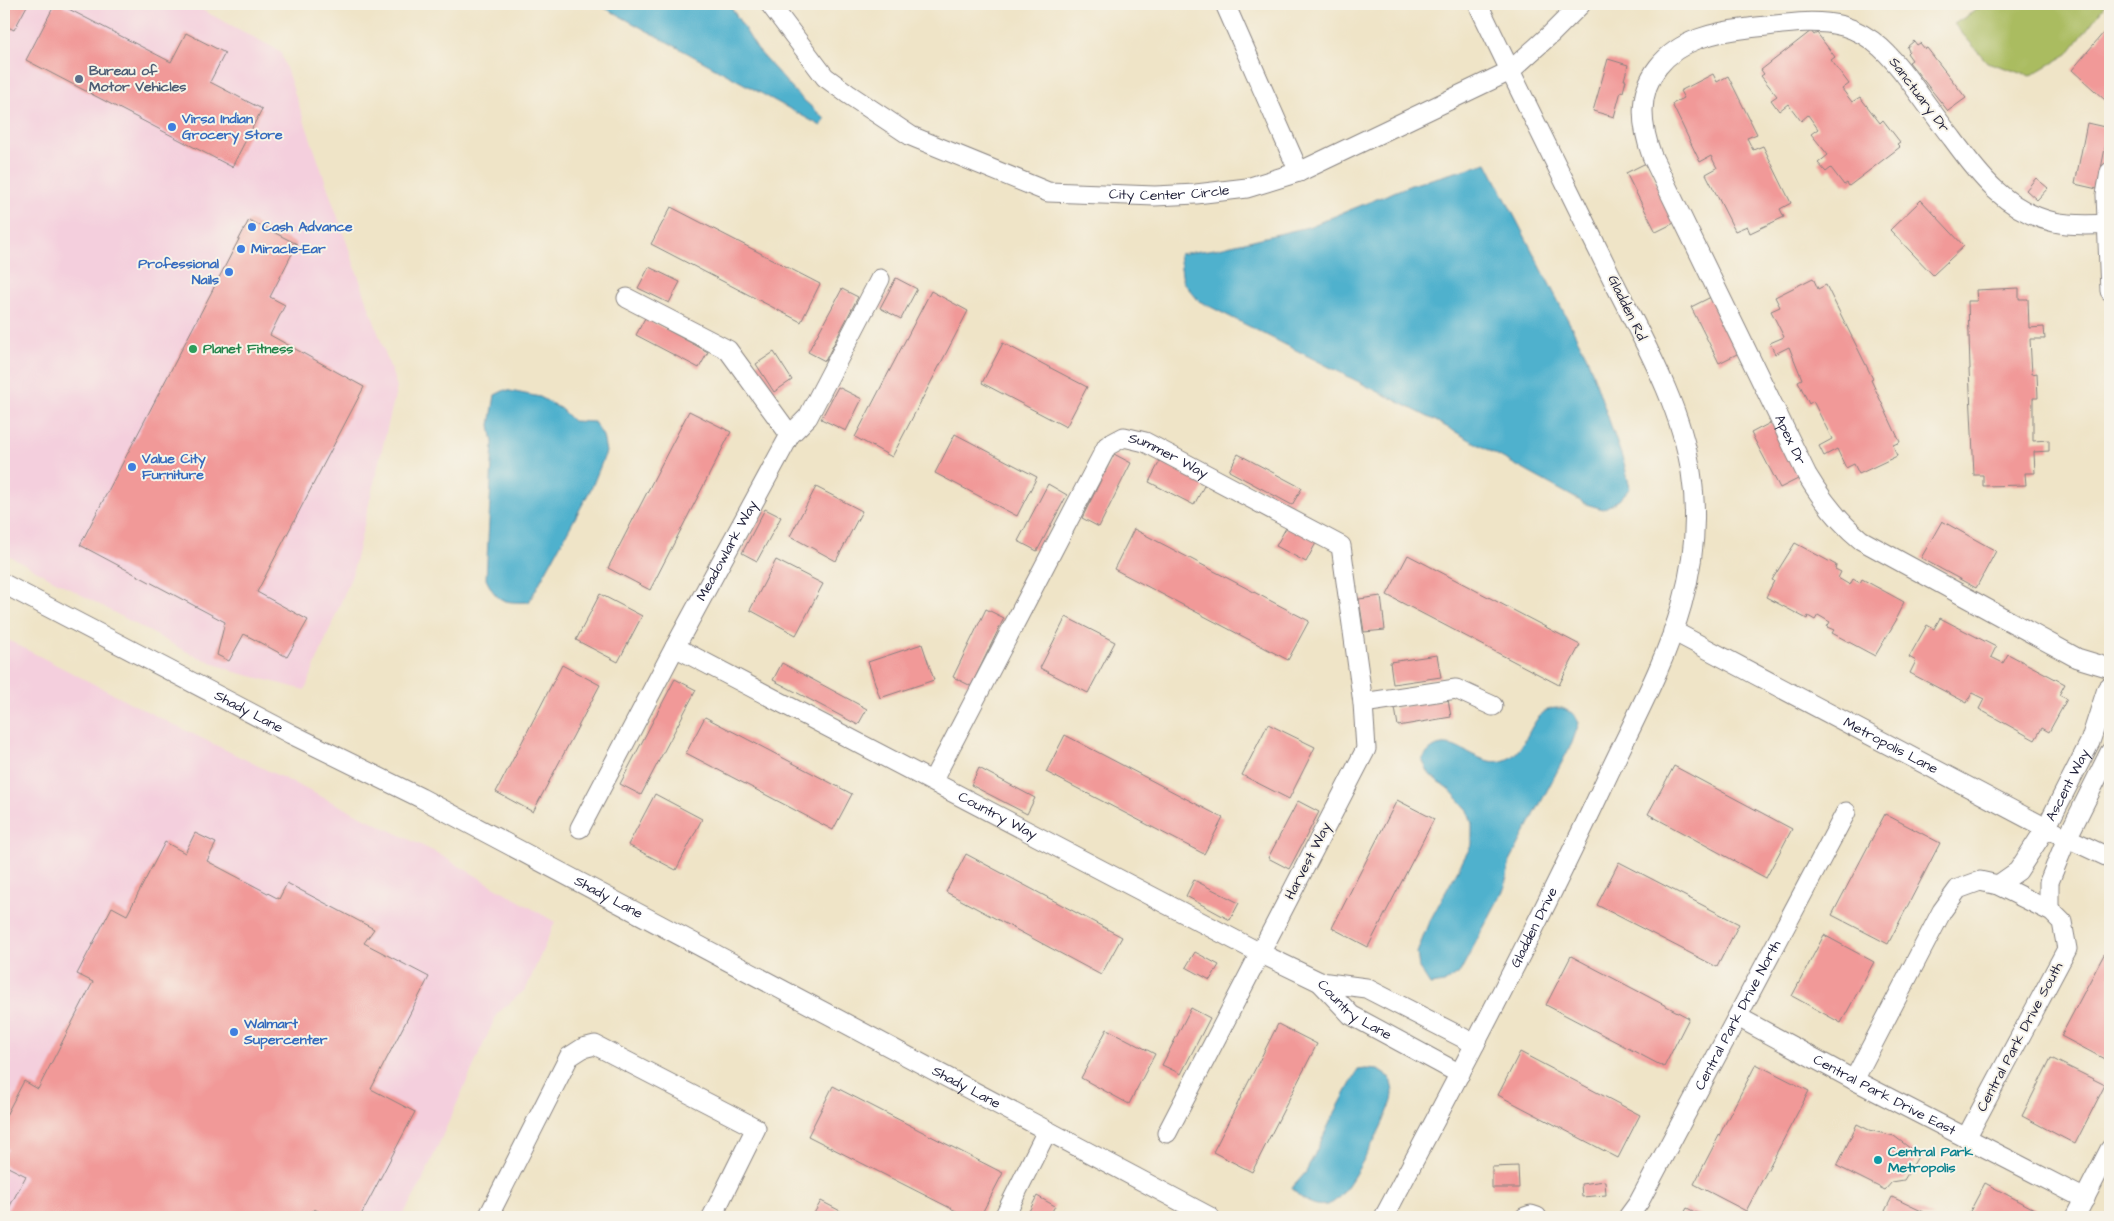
<svg xmlns="http://www.w3.org/2000/svg" width="2114" height="1221" viewBox="0 0 2114 1221" font-family="'Architects Daughter',sans-serif">
  <rect width="100%" height="100%" fill="#f7f3e8"/>
  <filter id="ink" filterUnits="userSpaceOnUse"><feTurbulence type="fractalNoise" baseFrequency=".02" numOctaves="2"/><feDisplacementMap in="SourceGraphic" scale="10" xChannelSelector="R" yChannelSelector="G"/><feConvolveMatrix kernelMatrix="1 2 1 2 8 2 1 2 1" color-interpolation-filters="sRGB"/></filter>
  <filter id="wash" filterUnits="userSpaceOnUse"><feTurbulence type="fractalNoise" baseFrequency=".0096" numOctaves="4" result="noise"/><feDisplacementMap in="SourceGraphic" scale="20" xChannelSelector="R" yChannelSelector="G"/><feGaussianBlur stdDeviation="1.12" result="paint"/><feColorMatrix in="noise" values="0 0 0 0 0 0 0 0 0 0 0 0 0 0 0 0 0 1.4 0 .05"/><feComposite in="paint" operator="in"/></filter>
  <g filter="url(#wash)">
    <rect width="100%" height="100%" fill="#efe4c7"/>
    <path fill="#f4cfdd" d="M 4,4 L 191,4 L 280,51 L 397,387 L 352,575 L 305,690 L 235,672 L 189,653 L 4,553 Z
      M 4,638 L 160,718 L 437,853 L 555,922 L 526,989 L 497,1014 L 420,1186 L 402,1217 L 4,1217 Z"/>
    <path fill="#aabc60" stroke="#666f4e" d="M 1986,4 L 2106,4 L 2068,54 L 2030,76 L 1987,62 L 1954,24 Z"/>
    <path fill="#4fb1cd" stroke="#386a84" d="M 598,4 L 729,4 L 757,49 L 796,93 L 825,119 L 821,126 Z
      M 1487,163 L 1587,357 L 1624,463 L 1630,488 L 1619,500 L 1603,509 L 1586,504 L 1434,420 L 1199,301 L 1183,282 L 1179,254 L 1215,249 L 1308,227 L 1411,185 Z
      M 505,390 L 540,397 L 561,409 L 573,421 L 594,422 L 603,436 L 606,452 L 592,487 L 529,602 C 503,603 497,602 486,579 L 493,443 L 490,425 L 495,395 Z
      M 1562,708 L 1574,714 L 1579,723 L 1572,743 L 1510,861 L 1505,887 L 1460,972 L 1444,983 L 1430,985 L 1419,968 L 1417,953 L 1428,924 L 1472,844 L 1472,824 L 1468,810 L 1450,790 L 1430,775 L 1422,760 C 1447,721 1475,771 1505,760 C 1527,753 1529,716 1550,709 C 1553,708 1558,708 1562,708 Z
      M 1366,1069 L 1378,1070 L 1390,1078 C 1391,1083 1393,1089 1393,1094 C 1393,1110 1349,1191 1335,1201 C 1321,1212 1301,1201 1292,1188 L 1306,1172 L 1331,1120 L 1358,1070 Z"/>
    <g id="blocks">
      <path fill="#f19998" d="M 4,4 L 28,4 L 14,30 L 4,25 Z
        M 55,4 L 59,4 L 171,62 L 186,33 L 225,53 L 210,82 L 262,109 L 232,167 L 26,60 Z
        M 2110,25 L 2110,103 L 2106,99 L 2105,100 L 2072,70 Z
        M 1811,31 L 1814,35 L 1817,33 L 1835,57 L 1831,60 L 1849,84 L 1842,89 L 1852,102 L 1860,97 L 1880,123 L 1883,120 L 1900,142 L 1897,144 L 1900,147 L 1849,186 L 1847,183 L 1844,185 L 1831,168 L 1826,172 L 1818,163 L 1828,155 L 1811,134 L 1818,129 L 1808,115 L 1801,121 L 1788,104 L 1779,111 L 1771,100 L 1777,96 L 1761,76 L 1764,74 L 1761,70 Z
        M 1914,41 L 1917,45 L 1920,43 L 1925,49 L 1927,48 L 1966,98 L 1948,111 L 1909,62 L 1912,60 L 1907,53 L 1909,51 L 1907,47 Z
        M 1608,59 L 1628,65 L 1624,80 L 1626,80 L 1623,92 L 1621,91 L 1614,117 L 1593,111 Z
        M 1713,74 L 1717,82 L 1728,76 L 1757,134 L 1747,138 L 1753,150 L 1763,146 L 1791,203 L 1780,209 L 1784,217 L 1750,233 L 1747,226 L 1735,231 L 1706,174 L 1717,168 L 1711,156 L 1700,162 L 1672,104 L 1684,98 L 1680,91 Z
        M 2087,123 L 2109,128 L 2097,189 L 2075,184 Z
        M 1646,163 L 1676,222 L 1656,232 L 1626,173 Z
        M 2036,178 L 2048,188 L 2037,200 L 2026,190 Z
        M 1921,200 L 1964,246 L 1933,275 L 1890,230 Z
        M 671,207 L 820,284 L 801,322 L 651,244 Z
        M 249,220 L 297,244 L 270,297 L 285,305 L 270,335 L 364,387 L 257,592 L 308,620 L 287,657 L 244,634 L 229,661 L 217,655 L 225,622 L 80,545 Z
        M 649,267 L 680,282 L 669,303 L 638,288 Z
        M 896,278 L 917,289 L 901,319 L 880,308 Z
        M 1813,278 L 1818,289 L 1826,285 L 1873,379 L 1871,380 L 1900,442 L 1893,445 L 1897,456 L 1859,474 L 1854,464 L 1846,468 L 1837,449 L 1824,456 L 1819,446 L 1832,439 L 1813,401 L 1809,404 L 1798,381 L 1802,379 L 1789,347 L 1775,354 L 1770,343 L 1784,337 L 1771,311 L 1780,307 L 1775,297 Z
        M 2019,288 L 2019,299 L 2028,299 L 2029,328 L 2044,327 L 2045,339 L 2030,339 L 2032,374 L 2037,373 L 2038,398 L 2033,398 L 2033,441 L 2049,440 L 2049,451 L 2034,452 L 2035,473 L 2025,473 L 2026,485 L 1983,486 L 1983,475 L 1974,475 L 1969,369 L 1970,369 L 1968,301 L 1977,301 L 1976,290 Z
        M 842,289 L 858,297 L 825,361 L 808,352 Z
        M 931,291 L 968,311 L 892,457 L 855,437 Z
        M 1711,297 L 1739,353 L 1719,363 L 1691,307 Z
        M 645,318 L 708,352 L 699,368 L 636,335 Z
        M 1003,343 L 1087,387 L 1066,427 L 982,383 Z
        M 774,352 L 792,380 L 774,392 L 756,364 Z
        M 838,387 L 862,399 L 846,431 L 821,419 Z
        M 689,411 L 731,432 L 650,590 L 608,568 Z
        M 1772,422 L 1800,478 L 1780,488 L 1751,433 Z
        M 955,434 L 1037,477 L 1017,516 L 935,473 Z
        M 1114,454 L 1131,463 L 1099,527 L 1082,518 Z
        M 1238,454 L 1302,488 L 1292,505 L 1229,471 Z
        M 1160,461 L 1205,484 L 1194,505 L 1149,482 Z
        M 1048,484 L 1067,495 L 1037,551 L 1018,541 Z
        M 816,487 L 862,511 L 836,561 L 790,536 Z
        M 765,509 L 781,517 L 757,561 L 742,553 Z
        M 1942,521 L 1996,551 L 1976,588 L 1921,558 Z
        M 1287,526 L 1317,541 L 1306,562 L 1276,546 Z
        M 1134,529 L 1309,621 L 1288,660 L 1114,569 Z
        M 1795,543 L 1836,565 L 1835,569 L 1841,572 L 1838,578 L 1850,585 L 1853,579 L 1860,583 L 1862,579 L 1904,602 L 1896,618 L 1897,619 L 1875,656 L 1832,633 L 1834,630 L 1827,627 L 1830,622 L 1818,615 L 1815,620 L 1808,616 L 1807,619 L 1766,597 L 1774,581 L 1772,580 Z
        M 1408,555 L 1580,645 L 1559,685 L 1387,595 Z
        M 776,560 L 823,584 L 796,635 L 750,610 Z
        M 600,594 L 642,616 L 618,662 L 576,640 Z
        M 1381,596 L 1385,630 L 1364,632 L 1359,599 Z
        M 986,609 L 1004,618 L 971,686 L 953,677 Z
        M 1066,617 L 1115,642 L 1088,693 L 1040,668 Z
        M 1940,618 L 1996,647 L 1991,657 L 2003,663 L 2008,654 L 2065,684 L 2059,695 L 2067,699 L 2049,732 L 2042,728 L 2035,740 L 1979,709 L 1984,699 L 1972,693 L 1967,703 L 1910,673 L 1916,661 L 1909,657 L 1927,625 L 1934,629 Z
        M 922,644 L 934,680 L 880,698 L 868,662 Z
        M 1437,655 L 1441,677 L 1393,684 L 1390,662 Z
        M 782,663 L 867,709 L 858,725 L 773,680 Z
        M 562,665 L 600,685 L 533,812 L 496,792 Z
        M 675,679 L 696,690 L 641,795 L 620,784 Z
        M 1448,699 L 1451,717 L 1398,726 L 1395,708 Z
        M 705,717 L 852,794 L 833,830 L 686,753 Z
        M 1268,724 L 1315,747 L 1289,799 L 1242,775 Z
        M 1065,735 L 1223,818 L 1204,854 L 1046,772 Z
        M 1674,766 L 1792,829 L 1766,878 L 1648,814 Z
        M 979,768 L 1035,798 L 1027,814 L 971,785 Z
        M 655,794 L 702,819 L 676,870 L 628,845 Z
        M 1397,800 L 1434,819 L 1368,947 L 1332,928 Z
        M 1298,801 L 1319,812 L 1289,869 L 1268,858 Z
        M 1885,814 L 1940,843 L 1888,944 L 1832,915 Z
        M 195,833 L 216,843 L 207,861 L 279,899 L 287,883 L 374,929 L 364,943 L 429,977 L 371,1089 L 415,1112 L 360,1217 L 330,1217 L 314,1209 L 310,1217 L 4,1217 L 26,1176 L 4,1165 L 4,1157 L 8,1149 L 4,1147 L 4,1119 L 24,1081 L 38,1089 L 93,982 L 77,974 L 112,907 L 127,915 L 165,842 L 185,853 Z
        M 966,854 L 1122,937 L 1101,975 L 946,892 Z
        M 1619,862 L 1739,924 L 1717,967 L 1597,905 Z
        M 1194,880 L 1239,903 L 1230,920 L 1186,896 Z
        M 1824,935 L 1874,962 L 1841,1023 L 1792,996 Z
        M 2110,943 L 2110,1062 L 2061,1036 Z
        M 1195,952 L 1219,965 L 1210,980 L 1186,967 Z
        M 1571,956 L 1689,1018 L 1664,1067 L 1546,1005 Z
        M 1191,1008 L 1210,1018 L 1181,1074 L 1162,1065 Z
        M 1278,1024 L 1317,1044 L 1252,1172 L 1213,1152 Z
        M 1107,1029 L 1155,1054 L 1129,1104 L 1081,1078 Z
        M 1520,1052 L 1640,1115 L 1618,1158 L 1498,1095 Z
        M 2051,1058 L 2105,1085 L 2075,1144 L 2022,1116 Z
        M 1756,1064 L 1809,1091 L 1746,1211 L 1694,1184 Z
        M 833,1086 L 1003,1173 L 980,1217 L 968,1217 L 808,1136 Z
        M 1857,1124 L 1869,1130 L 1894,1136 L 1919,1155 L 1904,1180 L 1892,1182 L 1885,1190 L 1837,1166 Z
        M 1518,1166 L 1519,1188 L 1492,1188 L 1492,1167 Z
        M 1605,1181 L 1606,1195 L 1582,1197 L 1581,1184 Z
        M 1985,1183 L 2036,1210 L 2032,1217 L 1967,1217 Z
        M 1037,1196 L 1055,1206 L 1049,1217 L 1026,1217 Z
        M 1892,1197 L 1934,1217 L 1882,1217 Z
        M 821,1201 L 852,1217 L 812,1217 Z
        M 1687,1208 L 1705,1217 L 1682,1217 Z"/>
    </g>
  </g>
  <g filter="url(#ink)">
    <use href="#blocks" fill-opacity="0" stroke="#888381" stroke-width="1"/>
    <g fill="none" stroke-linecap="round" stroke-linejoin="round">
      <defs>
        <g id="minor">
          <path id="s1" d="M 770,4 L 825,77 L 848,94 L 911,136 L 1048,192 L 1155,196 L 1196,194 L 1247,188 L 1299,172 L 1510,71 L 1551,34 L 1581,4"/>
          <path d="M 1225,4 L 1299,172"/>
          <path d="M 2110,172 L 2106,195 L 2110,291"/>
          <path id="s2" d="M 2110,224 C 2092,225 2072,226 2054,222 C 2006,211 1979,175 1952,138 C 1937,119 1923,99 1909,80 C 1891,56 1873,35 1843,26 C 1812,18 1780,25 1749,28 C 1715,32 1680,39 1658,67 C 1637,94 1641,126 1652,156 L 1807,475 C 1822,500 1838,521 1861,540 L 2077,658 L 2110,668"/>
          <path d="M 627,298 L 728,350 L 790,435"/>
          <path id="s3" d="M 4,584 L 291,734 L 421,798 L 1210,1217"/>
          <path id="s4" d="M 1673,631 L 2046,828 L 2110,858"/>
          <path id="s5" d="M 675,647 L 1260,953 L 1320,982 L 1366,988 L 1475,1044"/>
          <path d="M 1363,703 L 1456,689 L 1493,706"/>
          <path id="s6" d="M 933,780 L 1107,446 L 1124,437 L 1145,442 L 1341,546 L 1363,703 L 1366,749 L 1167,1133"/>
          <path id="s7" d="M 580,828 L 675,647 L 790,435 L 808,417 L 880,279"/>
          <path id="s8" d="M 1998,885 L 2018,871 L 2046,828 L 2090,742 L 2107,689 L 2110,686"/>
          <path d="M 2049,910 L 2049,882 L 2067,838 L 2110,752"/>
          <path id="s9" d="M 1320,982 L 1351,1015 L 1460,1074"/>
          <path id="s10" d="M 1738,1017 L 1854,1080 L 2085,1199"/>
          <path d="M 1854,1080 L 1942,911 L 1958,889 L 1980,881 L 1998,885 L 2052,912 L 2062,922 L 2067,949 L 1966,1138"/>
          <path d="M 488,1217 L 569,1057 L 583,1048 L 595,1045 L 756,1128 L 712,1217"/>
          <path d="M 1004,1217 L 1047,1131"/>
          <path id="s11" d="M 1384,1217 C 1459,1076 1534,933 1602,788 C 1629,729 1665,666 1682,604 C 1694,561 1698,515 1691,472 C 1680,402 1641,337 1610,274 C 1566,184 1521,94 1478,4"/>
          <path d="M 1525,1217 L 1531,1215 L 1537,1217"/>
          <path id="s12" d="M 1628,1217 L 1639,1202 L 1846,812"/>
          <path d="M 2075,1217 L 2110,1149"/>
        </g>
      </defs>
      <use href="#minor" stroke="#888381" stroke-width="21"/>
      <use href="#minor" stroke="#fff" stroke-width="19"/>
    </g>
  </g>
  <circle fill="#5c6f8a" stroke="#f7f3e8" stroke-width="2" cx="79" cy="79" r="5"/>
  <g fill="#3f7fe0" stroke="#f7f3e8" stroke-width="2">
    <circle cx="172" cy="127" r="5"/>
    <circle cx="252" cy="227" r="5"/>
    <circle cx="241" cy="249" r="5"/>
    <circle cx="229" cy="272" r="5"/>
    <circle cx="132" cy="467" r="5"/>
    <circle cx="234" cy="1032" r="5"/>
  </g>
  <circle fill="#2e9e5b" stroke="#f7f3e8" stroke-width="2" cx="193" cy="349" r="5"/>
  <circle fill="#0f9aa8" stroke="#f7f3e8" stroke-width="2" cx="1878" cy="1160" r="5"/>
  <g text-anchor="middle" dominant-baseline="central" stroke-width="4" stroke-linejoin="round" paint-order="stroke">
    <g font-size="14" font-weight="bold" fill="#4e5e75" stroke="#f7f3e8" text-anchor="start">
      <text x="89" y="71">Bureau of<tspan x="89" dy="16">Motor Vehicles</tspan></text>
    </g>
    <g font-size="14" fill="#22223b" stroke="#f7f3e8">
      <text transform="translate(1919 95) rotate(53)">Sanctuary Dr</text>
      <text stroke="none"><textPath href="#s1" startOffset="465">City Center Circle</textPath></text>
      <text transform="translate(1627 308) rotate(64)">Gladden Rd</text>
      <text stroke="none"><textPath href="#s2" startOffset="956">Apex Dr</textPath></text>
      <text stroke="none"><textPath href="#s6" startOffset="444">Summer Way</textPath></text>
      <text stroke="none"><textPath href="#s7" startOffset="314">Meadowlark Way</textPath></text>
      <text stroke="none"><textPath href="#s3" startOffset="276">Shady Lane</textPath></text>
      <text stroke="none"><textPath href="#s4" startOffset="246">Metropolis Lane</textPath></text>
      <text stroke="none"><textPath href="#s8" startOffset="124">Ascent Way</textPath></text>
      <text stroke="none"><textPath href="#s5" startOffset="364">Country Way</textPath></text>
      <text transform="translate(1308 861) rotate(-63)">Harvest Way</text>
      <text stroke="none"><textPath href="#s3" startOffset="681">Shady Lane</textPath></text>
      <text stroke="none"><textPath href="#s11" startOffset="326">Gladden Drive</textPath></text>
      <text stroke="none"><textPath href="#s9" startOffset="45">Country Lane</textPath></text>
      <text stroke="none"><textPath href="#s12" startOffset="230">Central Park Drive North</textPath></text>
      <text transform="translate(2020 1037) rotate(-62)">Central Park Drive South</text>
      <text stroke="none"><textPath href="#s3" startOffset="1086">Shady Lane</textPath></text>
      <text stroke="none"><textPath href="#s10" startOffset="166">Central Park Drive East</textPath></text>
    </g>
    <g font-size="14" font-weight="bold" fill="#366cbe" stroke="#f7f3e8" text-anchor="start">
      <text x="182" y="119">Virsa Indian<tspan x="182" dy="16">Grocery Store</tspan></text>
      <text x="262" y="227">Cash Advance</text>
      <text x="251" y="249">Miracle-Ear</text>
      <text x="219" y="264" text-anchor="end">Professional<tspan x="219" dy="16">Nails</tspan></text>
      <text x="142" y="459">Value City<tspan x="142" dy="16">Furniture</tspan></text>
      <text x="244" y="1024">Walmart<tspan x="244" dy="16">Supercenter</tspan></text>
    </g>
    <g font-size="14" font-weight="bold" fill="#27864d" stroke="#f7f3e8" text-anchor="start">
      <text x="203" y="349">Planet Fitness</text>
    </g>
    <g font-size="14" font-weight="bold" fill="#0d838f" stroke="#f7f3e8" text-anchor="start">
      <text x="1888" y="1152">Central Park<tspan x="1888" dy="16">Metropolis</tspan></text>
    </g>
  </g>
  <rect width="2114" height="1221" fill="none" stroke="#f7f3e8" stroke-width="20"/>
</svg>
